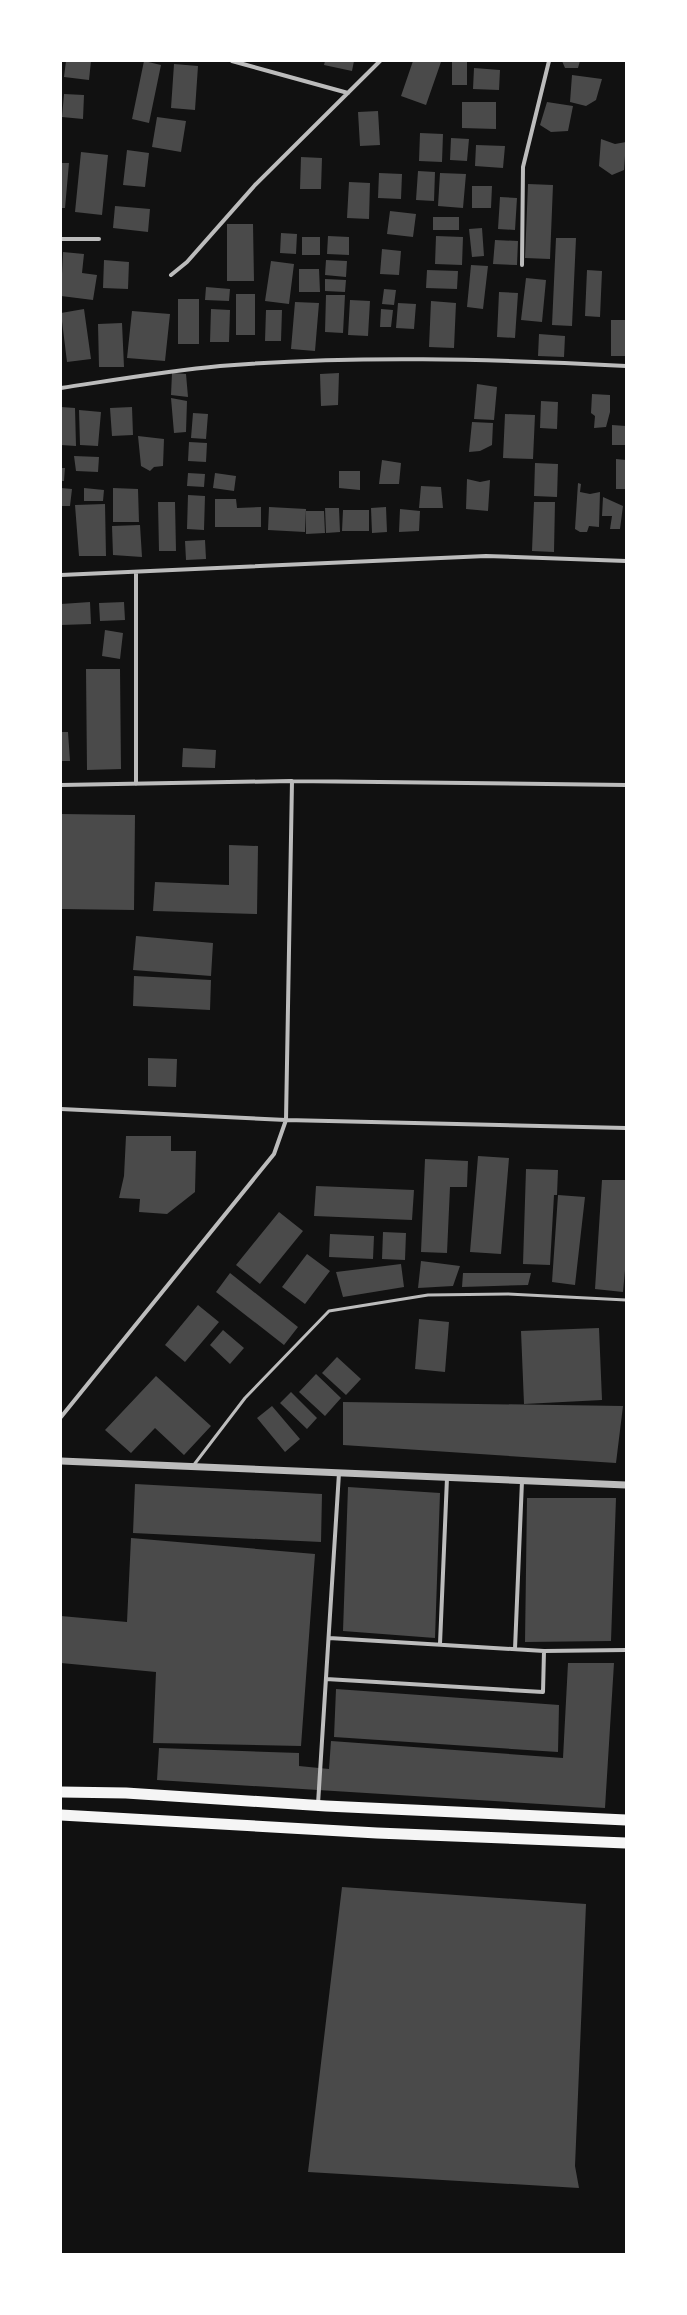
<svg xmlns="http://www.w3.org/2000/svg" width="687" height="2315" viewBox="0 0 687 2315" font-family="Rubik,sans-serif">
  <rect width="100%" height="100%" fill="#111"/>
  <path fill="#4a4a4a" d="M 66,61 L 91,61 L 89,80 L 64,77 Z
    M 144,61 L 161,65 L 149,123 L 132,119 Z
    M 325,61 L 354,61 L 352,71 L 324,65 Z
    M 413,61 L 441,62 L 426,105 L 401,96 Z
    M 452,61 L 467,61 L 467,85 L 452,85 Z
    M 562,61 L 580,61 L 578,68 L 565,68 Z
    M 174,64 L 198,66 L 195,110 L 171,108 Z
    M 474,68 L 500,70 L 499,90 L 473,89 Z
    M 572,75 L 602,79 L 596,100 L 586,106 L 570,102 Z
    M 64,94 L 84,95 L 83,119 L 62,117 Z
    M 462,102 L 496,102 L 496,129 L 462,128 Z
    M 547,102 L 573,106 L 568,131 L 551,132 L 540,125 Z
    M 378,111 L 380,145 L 360,146 L 358,112 Z
    M 157,117 L 186,121 L 181,152 L 152,147 Z
    M 420,133 L 443,134 L 442,162 L 419,161 Z
    M 451,138 L 469,139 L 467,161 L 450,160 Z
    M 601,139 L 615,144 L 626,142 L 624,170 L 612,175 L 599,166 Z
    M 476,145 L 505,146 L 503,168 L 475,166 Z
    M 127,150 L 149,153 L 145,187 L 123,185 Z
    M 81,152 L 108,155 L 102,215 L 75,212 Z
    M 301,157 L 322,158 L 321,189 L 300,189 Z
    M 61,163 L 69,163 L 65,208 L 61,208 Z
    M 418,171 L 435,172 L 434,201 L 416,200 Z
    M 379,173 L 402,174 L 401,199 L 378,198 Z
    M 440,173 L 466,174 L 463,208 L 438,206 Z
    M 349,182 L 370,183 L 369,219 L 347,218 Z
    M 528,184 L 553,185 L 550,259 L 525,258 Z
    M 472,186 L 492,186 L 491,208 L 472,208 Z
    M 500,197 L 517,198 L 515,230 L 498,229 Z
    M 115,206 L 150,209 L 148,232 L 113,228 Z
    M 390,211 L 416,214 L 413,237 L 387,234 Z
    M 433,217 L 459,217 L 459,230 L 433,230 Z
    M 227,224 L 253,224 L 254,281 L 227,281 Z
    M 482,228 L 484,256 L 472,257 L 469,229 Z
    M 281,233 L 297,234 L 296,254 L 280,253 Z
    M 328,236 L 349,237 L 349,255 L 327,254 Z
    M 436,236 L 463,237 L 462,265 L 435,264 Z
    M 302,237 L 320,237 L 320,255 L 302,255 Z
    M 556,238 L 576,238 L 572,326 L 552,325 Z
    M 495,240 L 518,241 L 517,265 L 493,264 Z
    M 382,249 L 401,251 L 399,275 L 380,274 Z
    M 63,252 L 84,254 L 82,273 L 97,275 L 93,300 L 61,296 Z
    M 104,260 L 129,262 L 128,289 L 103,288 Z
    M 326,260 L 347,261 L 346,277 L 325,275 Z
    M 271,261 L 294,264 L 289,304 L 265,301 Z
    M 471,265 L 488,266 L 483,309 L 467,307 Z
    M 299,269 L 319,269 L 320,292 L 299,292 Z
    M 427,270 L 458,271 L 457,289 L 426,288 Z
    M 587,270 L 602,271 L 600,317 L 585,316 Z
    M 526,278 L 546,280 L 542,322 L 521,320 Z
    M 325,279 L 346,280 L 345,292 L 325,291 Z
    M 206,287 L 230,289 L 229,301 L 205,300 Z
    M 384,289 L 396,290 L 394,305 L 382,304 Z
    M 499,292 L 518,293 L 515,338 L 497,337 Z
    M 236,294 L 255,294 L 255,335 L 236,335 Z
    M 326,295 L 345,295 L 343,333 L 325,332 Z
    M 178,299 L 199,299 L 199,344 L 178,344 Z
    M 350,300 L 370,301 L 368,336 L 348,335 Z
    M 431,301 L 456,303 L 454,348 L 429,347 Z
    M 295,302 L 319,303 L 315,351 L 291,349 Z
    M 398,303 L 416,304 L 414,329 L 396,328 Z
    M 84,309 L 91,359 L 67,362 L 61,313 Z
    M 211,309 L 230,310 L 229,342 L 210,342 Z
    M 381,309 L 393,310 L 391,327 L 380,327 Z
    M 266,310 L 282,310 L 281,341 L 265,341 Z
    M 132,311 L 170,314 L 165,361 L 127,358 Z
    M 611,320 L 626,320 L 626,356 L 611,356 Z
    M 122,323 L 124,367 L 99,367 L 98,324 Z
    M 539,334 L 565,336 L 564,357 L 538,356 Z
    M 172,373 L 186,374 L 188,397 L 171,395 Z
    M 339,373 L 338,405 L 321,406 L 320,374 Z
    M 477,384 L 497,387 L 494,420 L 474,419 Z
    M 592,394 L 610,395 L 610,412 L 606,427 L 594,428 L 595,416 L 591,413 Z
    M 171,398 L 187,401 L 186,432 L 174,433 Z
    M 541,401 L 558,402 L 557,429 L 540,428 Z
    M 61,407 L 75,408 L 76,446 L 61,445 Z
    M 132,407 L 133,435 L 112,436 L 110,408 Z
    M 79,410 L 101,412 L 98,446 L 80,445 Z
    M 193,413 L 208,414 L 206,439 L 191,438 Z
    M 505,414 L 535,415 L 533,459 L 503,458 Z
    M 472,422 L 493,423 L 492,445 L 480,451 L 469,452 Z
    M 612,425 L 626,426 L 626,445 L 612,445 Z
    M 138,436 L 164,439 L 163,466 L 154,467 L 150,471 L 141,466 Z
    M 189,442 L 207,443 L 206,462 L 188,461 Z
    M 74,456 L 99,457 L 98,472 L 76,471 Z
    M 616,459 L 626,460 L 626,489 L 616,489 Z
    M 382,460 L 401,463 L 399,484 L 379,484 Z
    M 535,463 L 558,464 L 557,497 L 534,496 Z
    M 61,468 L 65,468 L 64,481 L 61,481 Z
    M 339,471 L 360,471 L 360,490 L 339,488 Z
    M 188,473 L 205,474 L 204,487 L 187,486 Z
    M 215,473 L 236,476 L 234,491 L 213,488 Z
    M 467,479 L 480,482 L 490,480 L 488,511 L 466,509 Z
    M 578,483 L 581,484 L 580,492 L 590,494 L 600,492 L 599,527 L 589,526 L 587,532 L 580,532 L 575,529 Z
    M 421,486 L 441,487 L 443,508 L 419,508 Z
    M 61,488 L 72,489 L 70,506 L 61,506 Z
    M 84,488 L 104,490 L 103,501 L 84,501 Z
    M 113,488 L 138,489 L 139,522 L 113,522 Z
    M 188,495 L 205,496 L 204,530 L 187,529 Z
    M 603,497 L 623,506 L 620,529 L 610,529 L 612,516 L 602,516 Z
    M 215,499 L 236,499 L 237,508 L 261,507 L 261,527 L 215,527 Z
    M 158,502 L 175,502 L 176,551 L 159,551 Z
    M 534,502 L 555,502 L 554,552 L 532,551 Z
    M 105,504 L 106,556 L 79,556 L 75,505 Z
    M 269,507 L 306,509 L 305,532 L 268,530 Z
    M 386,507 L 387,532 L 372,533 L 371,508 Z
    M 325,508 L 339,508 L 340,532 L 326,533 Z
    M 400,509 L 420,511 L 419,531 L 399,532 Z
    M 343,510 L 369,510 L 369,531 L 342,531 Z
    M 306,511 L 324,511 L 325,533 L 306,534 Z
    M 140,525 L 142,557 L 113,555 L 112,526 Z
    M 205,540 L 206,559 L 186,560 L 185,541 Z
    M 90,602 L 91,624 L 61,625 L 61,604 Z
    M 124,602 L 125,620 L 100,621 L 99,603 Z
    M 105,630 L 123,633 L 120,659 L 102,656 Z
    M 86,669 L 120,669 L 121,769 L 87,770 Z
    M 61,732 L 68,732 L 70,761 L 61,761 Z
    M 183,748 L 216,750 L 215,768 L 182,767 Z
    M 61,814 L 135,815 L 134,910 L 61,909 Z
    M 229,845 L 258,846 L 257,914 L 153,911 L 155,882 L 229,885 Z
    M 136,936 L 213,943 L 211,976 L 133,970 Z
    M 134,976 L 211,980 L 210,1010 L 133,1006 Z
    M 148,1058 L 177,1059 L 176,1087 L 148,1086 Z
    M 126,1136 L 171,1136 L 171,1151 L 196,1151 L 195,1192 L 167,1214 L 139,1212 L 140,1199 L 119,1198 L 124,1176 Z
    M 478,1156 L 509,1158 L 501,1254 L 470,1252 Z
    M 425,1159 L 468,1161 L 467,1187 L 450,1187 L 447,1253 L 421,1252 Z
    M 526,1169 L 558,1170 L 557,1195 L 554,1195 L 550,1265 L 523,1264 Z
    M 602,1180 L 626,1180 L 626,1259 L 623,1292 L 595,1289 Z
    M 316,1186 L 414,1190 L 412,1220 L 314,1216 Z
    M 558,1195 L 585,1197 L 575,1285 L 552,1282 Z
    M 279,1212 L 303,1231 L 260,1284 L 236,1265 Z
    M 383,1232 L 406,1233 L 405,1260 L 382,1259 Z
    M 330,1234 L 374,1236 L 373,1259 L 329,1257 Z
    M 307,1254 L 330,1271 L 305,1304 L 282,1287 Z
    M 421,1261 L 460,1266 L 453,1286 L 418,1288 Z
    M 401,1264 L 404,1287 L 343,1297 L 336,1272 Z
    M 230,1273 L 298,1327 L 284,1345 L 216,1292 Z
    M 463,1273 L 531,1273 L 528,1285 L 462,1287 Z
    M 198,1305 L 219,1322 L 185,1362 L 165,1345 Z
    M 419,1319 L 449,1322 L 445,1372 L 415,1369 Z
    M 599,1328 L 602,1400 L 524,1404 L 521,1331 Z
    M 223,1330 L 244,1348 L 230,1364 L 210,1345 Z
    M 337,1357 L 361,1379 L 346,1395 L 322,1373 Z
    M 316,1374 L 341,1398 L 325,1416 L 299,1392 Z
    M 156,1376 L 211,1426 L 184,1455 L 155,1428 L 131,1453 L 105,1430 Z
    M 291,1392 L 317,1418 L 307,1429 L 280,1403 Z
    M 343,1402 L 623,1406 L 616,1463 L 343,1445 Z
    M 272,1406 L 300,1439 L 285,1452 L 257,1418 Z
    M 135,1484 L 322,1494 L 321,1542 L 133,1533 Z
    M 348,1487 L 440,1493 L 435,1638 L 343,1631 Z
    M 527,1498 L 616,1498 L 611,1641 L 525,1642 Z
    M 131,1538 L 315,1554 L 301,1746 L 153,1743 L 156,1672 L 61,1663 L 61,1616 L 127,1622 Z
    M 568,1663 L 614,1663 L 605,1808 L 157,1780 L 159,1748 L 299,1753 L 299,1766 L 329,1769 L 331,1741 L 563,1758 Z
    M 336,1689 L 559,1705 L 558,1752 L 334,1737 Z
    M 342,1887 L 586,1904 L 575,2166 L 579,2188 L 308,2172 Z"/>
  <g fill="none" stroke-linecap="round" stroke-linejoin="round">
    <path stroke="#bcbcbc" stroke-width="3" d="M 193,1466 L 245,1398 L 329,1311 L 428,1295 L 508,1294 L 626,1300"/>
    <path stroke="#bcbcbc" stroke-width="4" d="M 232,61 L 348,93
      M 61,239 L 99,239
      M 522,265 L 523,167 L 549,61
      M 171,275 L 187,262 L 255,185 L 380,61
      M 61,388 C 114,380 167,371 220,366 C 355,355 491,359 626,366
      M 61,575 L 486,556 L 626,561
      M 136,784 L 136,573
      M 61,785 L 292,781 L 626,785
      M 61,1109 L 286,1120 L 626,1128
      M 61,1417 L 274,1154 L 286,1120 L 292,781
      M 329,1638 L 544,1651
      M 440,1644 L 447,1478
      M 515,1649 L 522,1481
      M 326,1679 L 543,1692 L 544,1651 L 626,1650
      M 318,1804 L 339,1473"/>
    <path stroke="#bcbcbc" stroke-width="7" d="M 61,1461 L 626,1485"/>
    <path stroke="#f5f5f5" stroke-width="11" d="M 61,1792 L 126,1793 L 326,1806 L 626,1820
      M 61,1815 L 377,1833 L 626,1843"/>
  </g>
  <rect width="687" height="2315" fill="none" stroke="#ffffff" stroke-width="124"/>
</svg>
